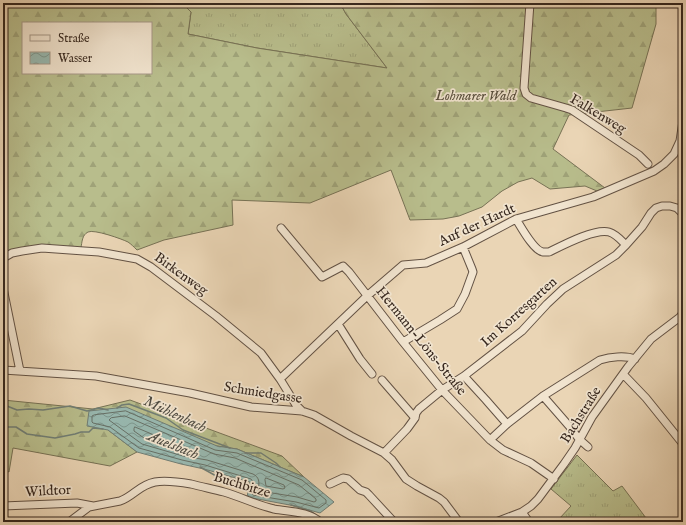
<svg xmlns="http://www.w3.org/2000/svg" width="686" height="525" viewBox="0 0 686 525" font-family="'IM FELL English',serif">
  <defs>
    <pattern id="grass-tufts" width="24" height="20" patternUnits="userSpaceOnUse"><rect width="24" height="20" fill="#b8bd8c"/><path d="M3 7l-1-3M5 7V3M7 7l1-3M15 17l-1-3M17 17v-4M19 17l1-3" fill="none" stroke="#9fa278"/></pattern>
    <pattern id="forest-firs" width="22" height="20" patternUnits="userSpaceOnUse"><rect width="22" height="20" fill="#b8bd8c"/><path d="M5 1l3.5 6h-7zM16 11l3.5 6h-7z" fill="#9fa278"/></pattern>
    <pattern id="water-waves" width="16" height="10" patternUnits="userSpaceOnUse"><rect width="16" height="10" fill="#98b8af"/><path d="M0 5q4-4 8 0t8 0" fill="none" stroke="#7d968e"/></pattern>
  </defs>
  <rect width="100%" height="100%" fill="#ead5b5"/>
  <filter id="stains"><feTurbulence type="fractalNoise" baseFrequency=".005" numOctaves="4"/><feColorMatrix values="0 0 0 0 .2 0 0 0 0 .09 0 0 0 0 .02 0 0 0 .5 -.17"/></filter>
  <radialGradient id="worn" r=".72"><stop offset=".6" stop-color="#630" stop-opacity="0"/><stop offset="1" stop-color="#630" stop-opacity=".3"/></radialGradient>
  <path fill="url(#grass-tufts)" stroke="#777255" d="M 182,3 L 340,3 L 346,14 L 387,68 L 257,48 L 188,34 L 191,12 Z
    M 577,455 L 613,491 L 622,486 L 649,522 L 561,522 L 559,519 L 571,506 L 551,489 Z"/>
  <path fill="url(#forest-firs)" stroke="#777255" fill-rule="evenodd" d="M 3,3 L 182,3 L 191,12 L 188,34 L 257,48 L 387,68 L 346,14 L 340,3 L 656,3 L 656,24 L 632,108 L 569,115 L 553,149 L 605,188 L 597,191 L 585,186 L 550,189 L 532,178 L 518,182 L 502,191 L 482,207 L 459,216 L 443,219 L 410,220 L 391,170 L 310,203 L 232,200 L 233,225 L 164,240 L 137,250 C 134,247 131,244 128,242 C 122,239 94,229 88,232 C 82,235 82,242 81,248 L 53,246 L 19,248 L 3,254 ZM 23,23 L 151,23 L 151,73 L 23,73 Z
    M 3,400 L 93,409 L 130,400 L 282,456 L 304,477 L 237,449 L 108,430 L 137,452 L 110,466 L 13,448 L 9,472 L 3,469 Z"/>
  <path fill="url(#water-waves)" stroke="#717e75" d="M 126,407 L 217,446 L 237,449 L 304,477 L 334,502 L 320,513 L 295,506 L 247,497 L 250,482 L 204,469 L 181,464 L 137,452 L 108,430 L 87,426 L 89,411 Z"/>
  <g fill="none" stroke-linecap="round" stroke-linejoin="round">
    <path stroke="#677066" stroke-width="1" d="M 126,411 L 215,450 L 237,453 L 302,480 L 326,500 L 326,503 L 319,508 L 296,502 L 253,495 L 252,493 L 254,483 L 251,479 L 205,465 L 182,460 L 139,448 L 110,427 L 93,423 L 92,422 L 92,416 L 94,415 Z
      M 125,416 L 214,454 L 235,458 L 299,485 L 316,499 L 316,501 L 314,502 L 297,497 L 260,491 L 258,489 C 260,482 259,477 253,474 L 207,460 L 183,456 L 142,444 L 109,420 L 111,418 Z
      M 135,427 L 166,440 L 167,443 L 165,444 L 144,438 L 134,431 L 134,429 Z
      M 266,478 L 284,485 L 285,488 L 283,489 L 266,486 L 265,480 Z"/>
    <path stroke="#717e75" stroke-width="1.5" d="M 3,403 L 7,406 L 17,410 L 29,409 L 43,410 L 70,406 L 87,411 L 99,408 L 108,410
      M 117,408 L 122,405 L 129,404 L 166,418 L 183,430 L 230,448
      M 3,427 L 16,427 L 27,434 L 55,438 L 75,434 L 81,432 L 89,432 L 93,428 L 103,429
      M 245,453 L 261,453 L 276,463 L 280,467
      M 200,467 L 218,477 L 238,479
      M 291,505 L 311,511 L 317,516
      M 322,519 L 326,522"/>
    <defs>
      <path id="minor" d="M 530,3 L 524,88 L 526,94 L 531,98 L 566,108 L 572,110 L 639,155 L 648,164
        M 516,219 C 521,227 534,251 543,252 C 544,252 548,252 549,252 C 563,245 595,228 609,232 C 616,234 621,240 626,245
        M 281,228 L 322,277 L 343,266 L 349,272 L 403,342 L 442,390 L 490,440 L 503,450 L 531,463 L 554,479
        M 3,260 L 5,257 L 12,253 L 22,251 L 42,248 L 84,251 L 99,252 L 137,259 L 151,267 L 216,316 L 261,353 L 280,379 L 296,405 L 302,411
        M 3,288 L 20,371
        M 338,324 L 360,359 L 372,374
        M 403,342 L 440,320 L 457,309 L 465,294 L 473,272 L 472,269 L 463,247
        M 3,370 L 96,376 L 190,393 L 251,407 L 302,411 L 314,415 L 351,436 L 384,453 L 392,460 L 406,479 L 417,486 L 439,498 L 444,502 L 459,522
        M 623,374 L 646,398 L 683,444
        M 464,376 L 486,400 L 507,424
        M 280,379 L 367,296 L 403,265 L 426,263 L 463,247 L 516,219 L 593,197 L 654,171 L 664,164 L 674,154 L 680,141 L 683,121
        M 382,380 L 415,418
        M 543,396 L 570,427 L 579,439 L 588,447
        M 490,440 L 507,424 L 543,396 L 600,360 C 610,357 625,355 635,359
        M 384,453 L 407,429 L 415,418 L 416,413 L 419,409 L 442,390 L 464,376 L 522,331 L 547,304 L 563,289 L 616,255 L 626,245 L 642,227 L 651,213 L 656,208 L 662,206 L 670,206 L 677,208 L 683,214
        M 330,484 L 343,478 L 348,479 L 360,490 L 366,492 L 369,495 L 394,522
        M 3,506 L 77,503 L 93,506
        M 522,512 L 529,522
        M 69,522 L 89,507 L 120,501 C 134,496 139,485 155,482 C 167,480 179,482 191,484 C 202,487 213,489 224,492 C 241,497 257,505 274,509 C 289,512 308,511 320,522
        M 496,522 L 522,512 L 531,506 L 538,499 L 564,464 L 575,448 L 592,417 L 628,367 L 651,339 L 680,317 L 683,313"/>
    </defs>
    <use href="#minor" stroke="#635244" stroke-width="9"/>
    <use href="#minor" stroke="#f1e4cf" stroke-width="7"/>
  </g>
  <g text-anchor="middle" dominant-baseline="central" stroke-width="3.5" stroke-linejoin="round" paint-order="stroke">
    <g font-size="14" font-style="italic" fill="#564c3a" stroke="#f1e4cf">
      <text x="476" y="96">Lohmarer Wald</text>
    </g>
    <g font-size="14" fill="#36271e" stroke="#f1e4cf">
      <text transform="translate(598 114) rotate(31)">Falkenweg</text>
      <text transform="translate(477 225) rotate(-25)">Auf der Hardt</text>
      <text transform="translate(181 274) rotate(36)">Birkenweg</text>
      <text transform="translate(519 312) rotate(-42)">Im Korresgarten</text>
      <text transform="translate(421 341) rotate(51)">Hermann-Löns-Straße</text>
      <text transform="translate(263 393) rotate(9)">Schmiedgasse</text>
      <text transform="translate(581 415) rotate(-58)">Bachstraße</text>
      <text transform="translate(242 485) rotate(17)">Buchbitze</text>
      <text transform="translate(48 491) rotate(-3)">Wildtor</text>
    </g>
    <g font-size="15" font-style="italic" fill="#4e4b42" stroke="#f1e4cf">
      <text transform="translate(175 414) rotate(25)">Mühlenbach</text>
      <text transform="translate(173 445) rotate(22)">Auelsbach</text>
    </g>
  </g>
  <rect width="686" height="525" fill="none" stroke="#ead5b5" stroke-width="16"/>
  <rect x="4" y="4" width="678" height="517" fill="none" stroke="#36271e" stroke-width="2"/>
  <rect x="8" y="8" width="670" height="509" fill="none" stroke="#36271e"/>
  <rect x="22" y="22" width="130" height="52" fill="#f1e4cf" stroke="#a69888"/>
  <rect x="30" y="35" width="20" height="6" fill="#f1e4cf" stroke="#a69888"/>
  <text x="58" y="42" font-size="12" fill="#36271e">Straße</text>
  <rect x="30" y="52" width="20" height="12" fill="url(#water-waves)" stroke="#a69888"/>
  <text x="58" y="62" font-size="12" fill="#36271e">Wasser</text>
  <rect width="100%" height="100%" filter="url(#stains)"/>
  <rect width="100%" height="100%" fill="url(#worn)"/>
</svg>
